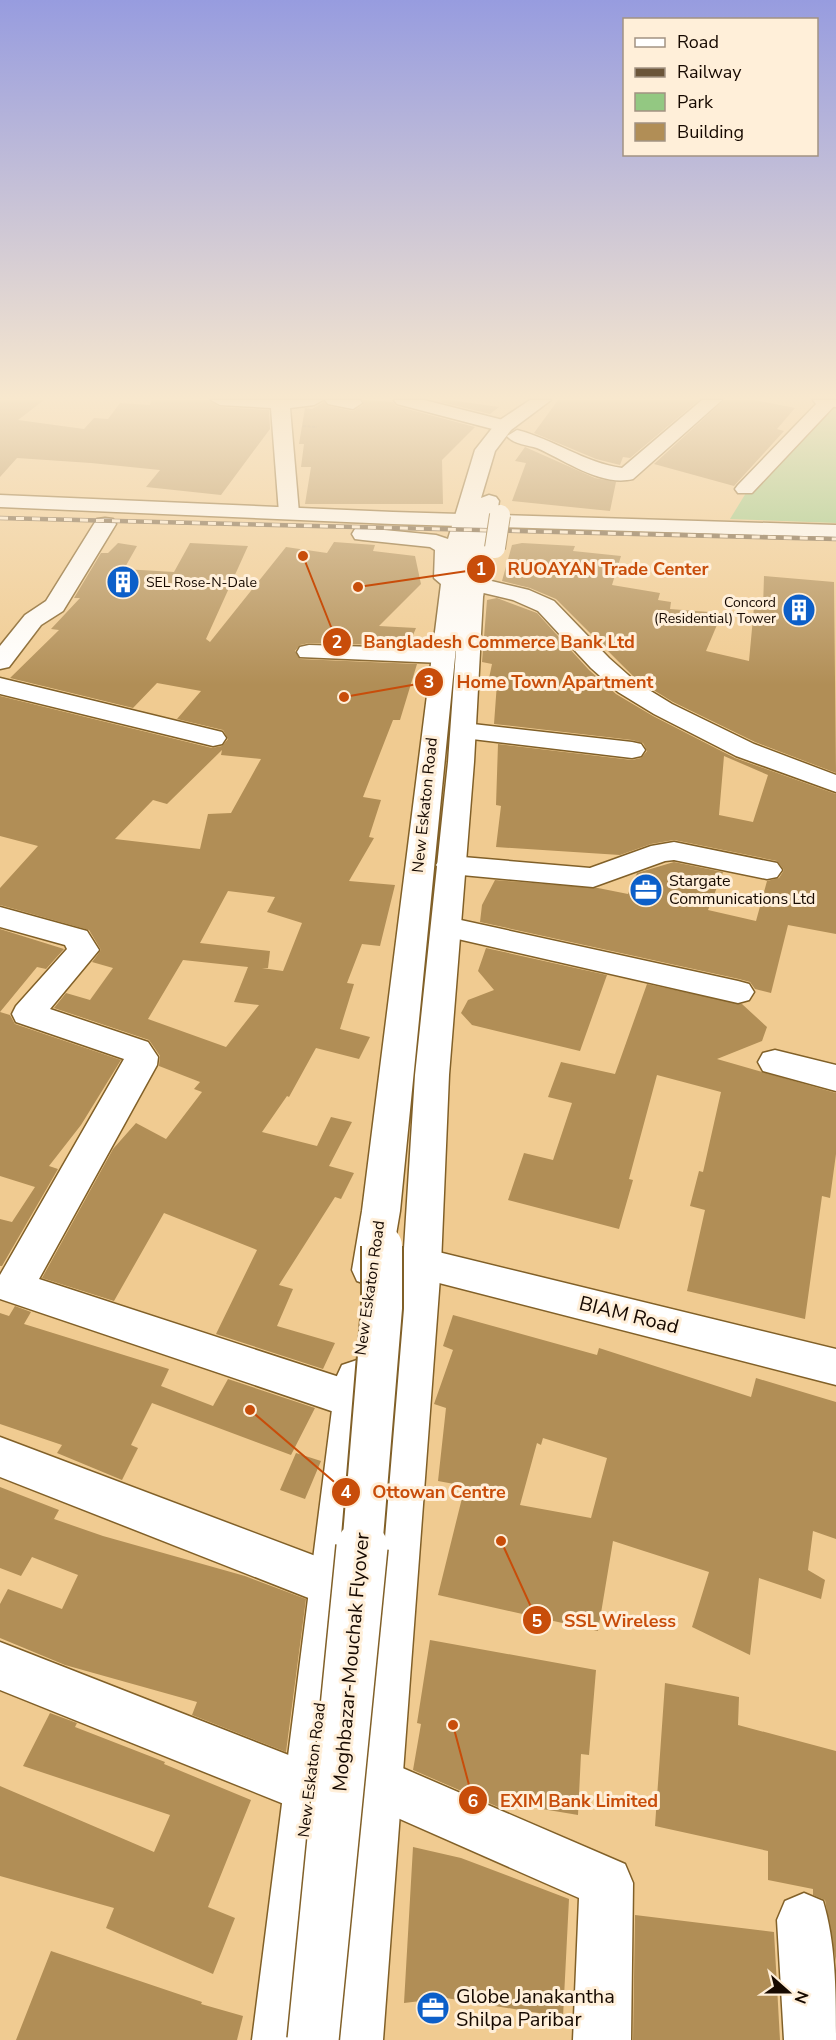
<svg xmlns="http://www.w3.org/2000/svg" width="836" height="2040" viewBox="0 0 836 2040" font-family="'Nunito Sans',sans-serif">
  <rect width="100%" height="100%" fill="#f0cb91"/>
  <path fill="#93c882" d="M 836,405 L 836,523 L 730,519 L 757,475 L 810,411 Z"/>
  <path fill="#b18e56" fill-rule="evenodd" d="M 0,400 L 44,400 L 18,420 L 84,429 L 94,418 L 108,419 L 120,403 L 150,405 L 151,400 L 209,400 L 220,407 L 269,410 L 270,429 L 221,495 L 146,487 L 160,470 L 91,463 L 17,458 L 0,477 Z
    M 363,400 L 393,402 L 396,406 L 475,427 L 442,460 L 443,504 L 305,504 L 311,467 L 301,467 L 304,444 L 299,444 L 305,408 L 312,409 L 324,402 L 328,406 L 353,411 L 363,405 Z
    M 442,400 L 450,400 L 499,407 L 490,414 L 440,402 Z
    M 558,400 L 699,400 L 630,458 L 623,457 L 620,465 L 596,459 L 534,433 Z
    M 724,400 L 754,400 L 795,408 L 777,429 L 784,431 L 734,486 L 654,464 Z
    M 525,447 L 595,478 L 616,482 L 610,511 L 512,501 L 526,463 L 515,461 Z
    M 334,542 L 375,545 L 373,551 L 415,556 L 421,584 L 379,626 L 416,628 L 411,640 L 424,642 L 422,646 L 309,643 L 300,645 L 295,651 L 300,659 L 417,664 L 400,720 L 393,720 L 363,797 L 381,800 L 369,837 L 374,838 L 349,881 L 395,885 L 380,946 L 362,944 L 347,983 L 354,984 L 340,1029 L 370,1037 L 359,1059 L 316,1048 L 289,1097 L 287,1096 L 262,1132 L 317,1146 L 331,1117 L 352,1122 L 329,1166 L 354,1173 L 341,1199 L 335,1197 L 279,1285 L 293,1289 L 277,1326 L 335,1343 L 323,1369 L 216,1334 L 257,1250 L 164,1213 L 114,1301 L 42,1278 L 113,1149 L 136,1123 L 166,1139 L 202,1092 L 194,1089 L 200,1082 L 159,1066 L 160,1056 L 149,1040 L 54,1008 L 66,993 L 90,1000 L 113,968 L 92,962 L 101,950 L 89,930 L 0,905 L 0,888 L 38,846 L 0,836 L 0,696 L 212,748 L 222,746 L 228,739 L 223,730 L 177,719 L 201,691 L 157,683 L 133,708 L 10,678 L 59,630 L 51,629 L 80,598 L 74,598 L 101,553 L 108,553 L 118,543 L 137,546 L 124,569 L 174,572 L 190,543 L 248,546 L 206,639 L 210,642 L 286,547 L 327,553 ZM 222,750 L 221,755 L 261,759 L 231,813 L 208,814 L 200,849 L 115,839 L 153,800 L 167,804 ZM 228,891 L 275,897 L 267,912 L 302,923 L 283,971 L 262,968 L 268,968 L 270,951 L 200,943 ZM 183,960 L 248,967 L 234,1002 L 259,1005 L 226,1047 L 148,1019 Z
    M 522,543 L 575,546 L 573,551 L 621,556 L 612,585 L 660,593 L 658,600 L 671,602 L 670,609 L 722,613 L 706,651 L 749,661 L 754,607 L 763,608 L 764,576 L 834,582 L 836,773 L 755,742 L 673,702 L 637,680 L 556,599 L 530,588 L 502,581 L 512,545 Z
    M 497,598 L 537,613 L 589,670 L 616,694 L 653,716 L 735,758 L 836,794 L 836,934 L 788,925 L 771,993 L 755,989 L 750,982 L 739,979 L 480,922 L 482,905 L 495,880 L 598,888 L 628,894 L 637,873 L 674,862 L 723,872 L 708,910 L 756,921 L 767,881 L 779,878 L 784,870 L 777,861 L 674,840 L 651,844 L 620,855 L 496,847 L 501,806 L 496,805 L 498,744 L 632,760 L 641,758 L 647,751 L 643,743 L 632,740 L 494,724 L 497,683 L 488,683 L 492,664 L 482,662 L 487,600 ZM 724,756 L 768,775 L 753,822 L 719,815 Z
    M 0,929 L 64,949 L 46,969 L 37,967 L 0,1012 L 10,1015 L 15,1024 L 121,1060 L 81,1125 L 49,1166 L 58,1169 L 2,1266 L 0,1266 L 0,1219 L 12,1222 L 35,1187 L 0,1176 Z
    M 486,948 L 607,975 L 580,1051 L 472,1025 L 461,1013 L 468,1000 L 494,990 L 478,971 Z
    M 647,984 L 742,1004 L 767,1027 L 762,1041 L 717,1059 L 836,1093 L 836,1154 L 830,1198 L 822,1196 L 805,1319 L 687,1291 L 705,1210 L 690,1206 L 699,1171 L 703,1172 L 721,1092 L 657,1075 L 629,1179 L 633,1180 L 619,1229 L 508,1200 L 524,1153 L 553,1160 L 572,1103 L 548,1097 L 561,1062 L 615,1074 Z
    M 15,1306 L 31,1312 L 24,1324 L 169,1369 L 161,1386 L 213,1406 L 228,1379 L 315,1408 L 291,1455 L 152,1403 L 131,1445 L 138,1448 L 122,1480 L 57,1453 L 62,1445 L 0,1424 L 0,1313 L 9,1316 Z
    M 453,1315 L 597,1355 L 599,1348 L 751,1397 L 756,1378 L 836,1402 L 836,1539 L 813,1531 L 808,1570 L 825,1580 L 821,1599 L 759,1578 L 750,1655 L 692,1627 L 709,1572 L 613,1541 L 598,1631 L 438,1595 L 465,1486 L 438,1481 L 446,1408 L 434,1404 L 453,1350 L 443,1346 ZM 543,1438 L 607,1458 L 591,1518 L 520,1505 L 537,1443 L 541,1445 Z
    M 296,1453 L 321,1461 L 305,1499 L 280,1490 Z
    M 0,1487 L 59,1510 L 54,1519 L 103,1536 L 245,1576 L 306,1599 L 286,1752 L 192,1715 L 197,1702 L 65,1665 L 0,1638 L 0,1604 L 8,1589 L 62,1609 L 78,1575 L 32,1557 L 21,1576 L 0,1568 Z
    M 430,1640 L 596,1670 L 589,1755 L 581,1754 L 578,1815 L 506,1803 L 505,1810 L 413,1770 L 421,1724 L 417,1723 Z
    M 665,1683 L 739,1697 L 738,1725 L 836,1751 L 836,1962 L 825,1900 L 813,1895 L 813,1889 L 768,1880 L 768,1851 L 655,1826 Z
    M 50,1713 L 77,1723 L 75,1727 L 165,1762 L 164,1764 L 251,1800 L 208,1907 L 235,1918 L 213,1974 L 106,1928 L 114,1908 L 0,1876 L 0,1786 L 154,1852 L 170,1815 L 23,1766 Z
    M 413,1847 L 461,1858 L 569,1899 L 563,2017 L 446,1998 L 404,2003 Z
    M 635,1915 L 774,1932 L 780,2040 L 633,2040 Z
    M 51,1951 L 202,2002 L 201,2004 L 243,2016 L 237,2040 L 16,2040 Z"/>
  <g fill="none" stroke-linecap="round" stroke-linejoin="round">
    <defs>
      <path id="minor" d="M 211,400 L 323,400 L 314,405 L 290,408 L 299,513 L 296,517 L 282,517 L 279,513 L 271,408 L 220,405 Z
        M 325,400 L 360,400 L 362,403 L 353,409 L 328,404 Z
        M 394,400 L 424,400 L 511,422 L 513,426 L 504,432 L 397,404 Z
        M 702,400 L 722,400 L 633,479 C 601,487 565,460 537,448 C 528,445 513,444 507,436 L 517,430 C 553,439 585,463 622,468 Z
        M 820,400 L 836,400 L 836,404 L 752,493 L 738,493 L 735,489 L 738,485 Z
        M 105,518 L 113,519 L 116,524 L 63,611 L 41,625 L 9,667 L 0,669 L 0,646 L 25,615 L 46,601 L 97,519 Z
        M 475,577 L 529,590 L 554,601 L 609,658 L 636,682 L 672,704 L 754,744 L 836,775 L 836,792 L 736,756 L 654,714 L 618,692 L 591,668 L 538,611 L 513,600 L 467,589 L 464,584 L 467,579 Z
        M 309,645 L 442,649 L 451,651 L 454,656 L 451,661 L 442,663 L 300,657 L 297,652 L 300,647 Z
        M 0,678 L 222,732 L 226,738 L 222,744 L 213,746 L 0,694 Z
        M 464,723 L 632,742 L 641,744 L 645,750 L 641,756 L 632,758 L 455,737 L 451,731 L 455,725 Z
        M 674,842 L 767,861 L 777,863 L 782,870 L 777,877 L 767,879 L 674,860 L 665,861 L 593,887 L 451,874 L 441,872 L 436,865 L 441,858 L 451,856 L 590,868 L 651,846 Z
        M 0,907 L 87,931 L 99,950 L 50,1009 L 148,1042 L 158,1057 L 157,1065 L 39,1279 L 370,1387 L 376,1400 L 370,1413 L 355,1419 L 0,1299 L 0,1275 L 124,1059 L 16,1022 L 12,1014 L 16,1006 L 67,949 L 65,945 L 0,927 Z
        M 447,917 L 738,981 L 749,984 L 754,992 L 749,1000 L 738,1003 L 436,934 L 432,927 L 436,920 Z
        M 775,1050 L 836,1065 L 836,1091 L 763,1071 L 758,1062 L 763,1053 Z
        M 422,1248 L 836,1349 L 836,1385 L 408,1275 L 403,1264 L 408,1253 Z
        M 0,1437 L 350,1569 L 357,1585 L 350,1601 L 334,1608 L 0,1477 Z
        M 0,1642 L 327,1770 L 335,1788 L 327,1806 L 309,1814 L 0,1690 Z
        M 377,1757 L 625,1864 L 633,1883 L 631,2040 L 573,2040 L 579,1898 L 359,1801 L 351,1783 L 359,1765 Z
        M 804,1893 L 823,1901 C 836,1943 836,1994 836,2040 L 784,2040 L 777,1920 L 785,1901 Z"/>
      <path id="major" d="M 530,400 L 551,400 L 511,430 L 495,451 L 481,498 L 489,495 L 496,497 L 499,501 L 483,597 L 474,762 L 449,1075 L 441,1264 L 383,2040 L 325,2040 L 403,1264 L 415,1075 L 448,762 L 457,637 L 400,1211 L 390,1270 L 385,1281 L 371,1286 L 357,1281 L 352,1270 L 362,1211 L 441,584 L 434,578 L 435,550 L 430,547 L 363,540 L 355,539 L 352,534 L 355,529 L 363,528 L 436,535 L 448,539 L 475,450 L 497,422 Z
        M 813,400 L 836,400 L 836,407 L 816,404 Z
        M 357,1360 L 372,1365 L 378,1378 L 310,2040 L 252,2040 L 336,1378 L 342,1365 Z"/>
      <path id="highway" d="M 0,495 L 393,512 L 836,525 L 836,537 L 393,524 L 0,507 Z"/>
    </defs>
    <use href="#minor" stroke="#816028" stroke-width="3"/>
    <use href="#major" stroke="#816028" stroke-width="3"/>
    <use href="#highway" stroke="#816028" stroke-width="3"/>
    <path stroke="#9b7f58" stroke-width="2" stroke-dasharray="3 1.5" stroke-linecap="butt" d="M 303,426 L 317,427"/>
    <use href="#minor" fill="#fff" fill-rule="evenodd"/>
    <use href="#major" fill="#fff" fill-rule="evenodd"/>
    <use href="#highway" fill="#fff" fill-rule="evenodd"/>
    <defs>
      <path id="rail" d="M 0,518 L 836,539"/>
    </defs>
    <use href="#rail" stroke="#6b5539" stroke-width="4.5"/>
    <use href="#rail" stroke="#ffefd9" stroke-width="3" stroke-dasharray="8" stroke-linecap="butt"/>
    <defs>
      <path id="minor-bridge" d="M 495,548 L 500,515"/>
      <path id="major-bridge-far1" d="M 362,1549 L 382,1308 L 382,1246"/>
      <path id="major-bridge" d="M 313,2040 L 362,1547"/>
    </defs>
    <use href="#minor-bridge" stroke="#816028" stroke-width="22" stroke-linecap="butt"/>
    <use href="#major-bridge-far1" stroke="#816028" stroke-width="44" stroke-linecap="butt"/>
    <use href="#major-bridge" stroke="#816028" stroke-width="54" stroke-linecap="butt"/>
    <use href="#minor-bridge" stroke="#fff" stroke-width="20"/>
    <use href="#major-bridge-far1" stroke="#fff" stroke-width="40"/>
    <use href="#major-bridge" stroke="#fff" stroke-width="51"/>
  </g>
  <linearGradient id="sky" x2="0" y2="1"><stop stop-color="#979cdf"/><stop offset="0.58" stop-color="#f8e8ce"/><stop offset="1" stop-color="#f8e8ce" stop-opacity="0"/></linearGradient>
  <rect width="836" height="685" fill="url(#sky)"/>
  <defs>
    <symbol id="building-disc" viewBox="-11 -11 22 22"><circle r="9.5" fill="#0c5fc9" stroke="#ffefd9"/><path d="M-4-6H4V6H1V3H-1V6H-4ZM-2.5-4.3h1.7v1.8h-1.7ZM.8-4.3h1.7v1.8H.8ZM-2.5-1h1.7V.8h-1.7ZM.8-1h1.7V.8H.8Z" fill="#fff"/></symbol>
    <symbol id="office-disc" viewBox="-11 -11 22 22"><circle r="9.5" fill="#0c5fc9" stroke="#ffefd9"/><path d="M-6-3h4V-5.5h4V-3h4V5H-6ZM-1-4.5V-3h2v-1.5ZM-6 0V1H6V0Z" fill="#fff"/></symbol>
  </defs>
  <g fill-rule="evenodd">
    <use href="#building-disc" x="104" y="563" width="38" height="38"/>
    <use href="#building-disc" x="780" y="591" width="38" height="38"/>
    <use href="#office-disc" x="627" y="871" width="38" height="38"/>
    <use href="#office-disc" x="414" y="1989" width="38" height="38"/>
  </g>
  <g text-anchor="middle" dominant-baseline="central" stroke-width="6" stroke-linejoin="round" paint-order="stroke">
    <g font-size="14" fill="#160900" stroke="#ffefd9" text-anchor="start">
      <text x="146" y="582">SEL Rose-N-Dale</text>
      <text x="776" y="602" text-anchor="end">Concord<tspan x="776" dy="16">(Residential) Tower</tspan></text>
    </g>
    <g font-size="16" fill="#160900" stroke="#ffefd9">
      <text transform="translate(425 805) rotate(-84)">New Eskaton Road</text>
      <text transform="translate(370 1288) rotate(-82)">New Eskaton Road</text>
      <text transform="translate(312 1770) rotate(-83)">New Eskaton Road</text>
    </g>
    <g font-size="16" fill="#160900" stroke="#ffefd9" text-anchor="start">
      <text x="669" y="881">Stargate<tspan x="669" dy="18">Communications Ltd</tspan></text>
    </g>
    <g font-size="20" fill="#160900" stroke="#ffefd9">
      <text transform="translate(629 1315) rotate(14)">BIAM Road</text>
      <text transform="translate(351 1662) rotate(-85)">Moghbazar-Mouchak Flyover</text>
    </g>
    <g font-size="20" fill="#160900" stroke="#ffefd9" text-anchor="start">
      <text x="456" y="1996">Globe Janakantha<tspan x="456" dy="23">Shilpa Paribar</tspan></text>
    </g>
  </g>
  <path fill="none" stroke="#c84d0a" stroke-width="2" d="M358 587L481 569M303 556L337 642M344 697L429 682M250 1410L346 1492M501 1541L537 1620M453 1725L473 1800"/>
  <g fill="#c84d0a" stroke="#ffefd9" stroke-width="2">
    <circle cx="358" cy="587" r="6"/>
    <circle cx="303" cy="556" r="6"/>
    <circle cx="344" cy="697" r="6"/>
    <circle cx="250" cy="1410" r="6"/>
    <circle cx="501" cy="1541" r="6"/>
    <circle cx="453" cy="1725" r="6"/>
    <circle cx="481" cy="569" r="15"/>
    <circle cx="337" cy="642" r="15"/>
    <circle cx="429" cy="682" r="15"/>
    <circle cx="346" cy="1492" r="15"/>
    <circle cx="537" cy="1620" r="15"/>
    <circle cx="473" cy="1800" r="15"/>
  </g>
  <g font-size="18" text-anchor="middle" font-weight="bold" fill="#fff">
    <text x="481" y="575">1</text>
    <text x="337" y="648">2</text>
    <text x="429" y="688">3</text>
    <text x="346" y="1498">4</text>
    <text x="537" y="1627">5</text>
    <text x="473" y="1807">6</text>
  </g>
  <g font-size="18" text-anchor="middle" font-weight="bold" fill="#c84d0a" stroke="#ffefd9" stroke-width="6" stroke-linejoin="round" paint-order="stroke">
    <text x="608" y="575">RUOAYAN Trade Center</text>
    <text x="499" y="648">Bangladesh Commerce Bank Ltd</text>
    <text x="555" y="688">Home Town Apartment</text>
    <text x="439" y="1498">Ottowan Centre</text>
    <text x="620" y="1627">SSL Wireless</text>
    <text x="579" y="1807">EXIM Bank Limited</text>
  </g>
  <rect x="623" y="18" width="195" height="138" fill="#ffefd9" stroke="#a29382" stroke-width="1.5"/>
  <rect x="635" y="38" width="30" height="9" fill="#ffffff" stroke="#a29382" stroke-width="1.5"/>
  <text x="677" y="48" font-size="18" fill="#160900">Road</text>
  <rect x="635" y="68" width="30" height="9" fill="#6b5539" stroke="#a29382" stroke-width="1.5"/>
  <text x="677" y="78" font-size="18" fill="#160900">Railway</text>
  <rect x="635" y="93" width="30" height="18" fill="#93c882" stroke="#a29382" stroke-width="1.5"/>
  <text x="677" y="108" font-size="18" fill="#160900">Park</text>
  <rect x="635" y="123" width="30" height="18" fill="#b18e56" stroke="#a29382" stroke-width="1.5"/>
  <text x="677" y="138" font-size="18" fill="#160900">Building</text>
  <g transform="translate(788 1992) rotate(111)" stroke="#ffefd9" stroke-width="4.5" paint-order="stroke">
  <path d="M0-4.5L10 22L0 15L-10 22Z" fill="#160900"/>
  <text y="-9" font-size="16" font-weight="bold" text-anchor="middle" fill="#160900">N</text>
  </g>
</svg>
